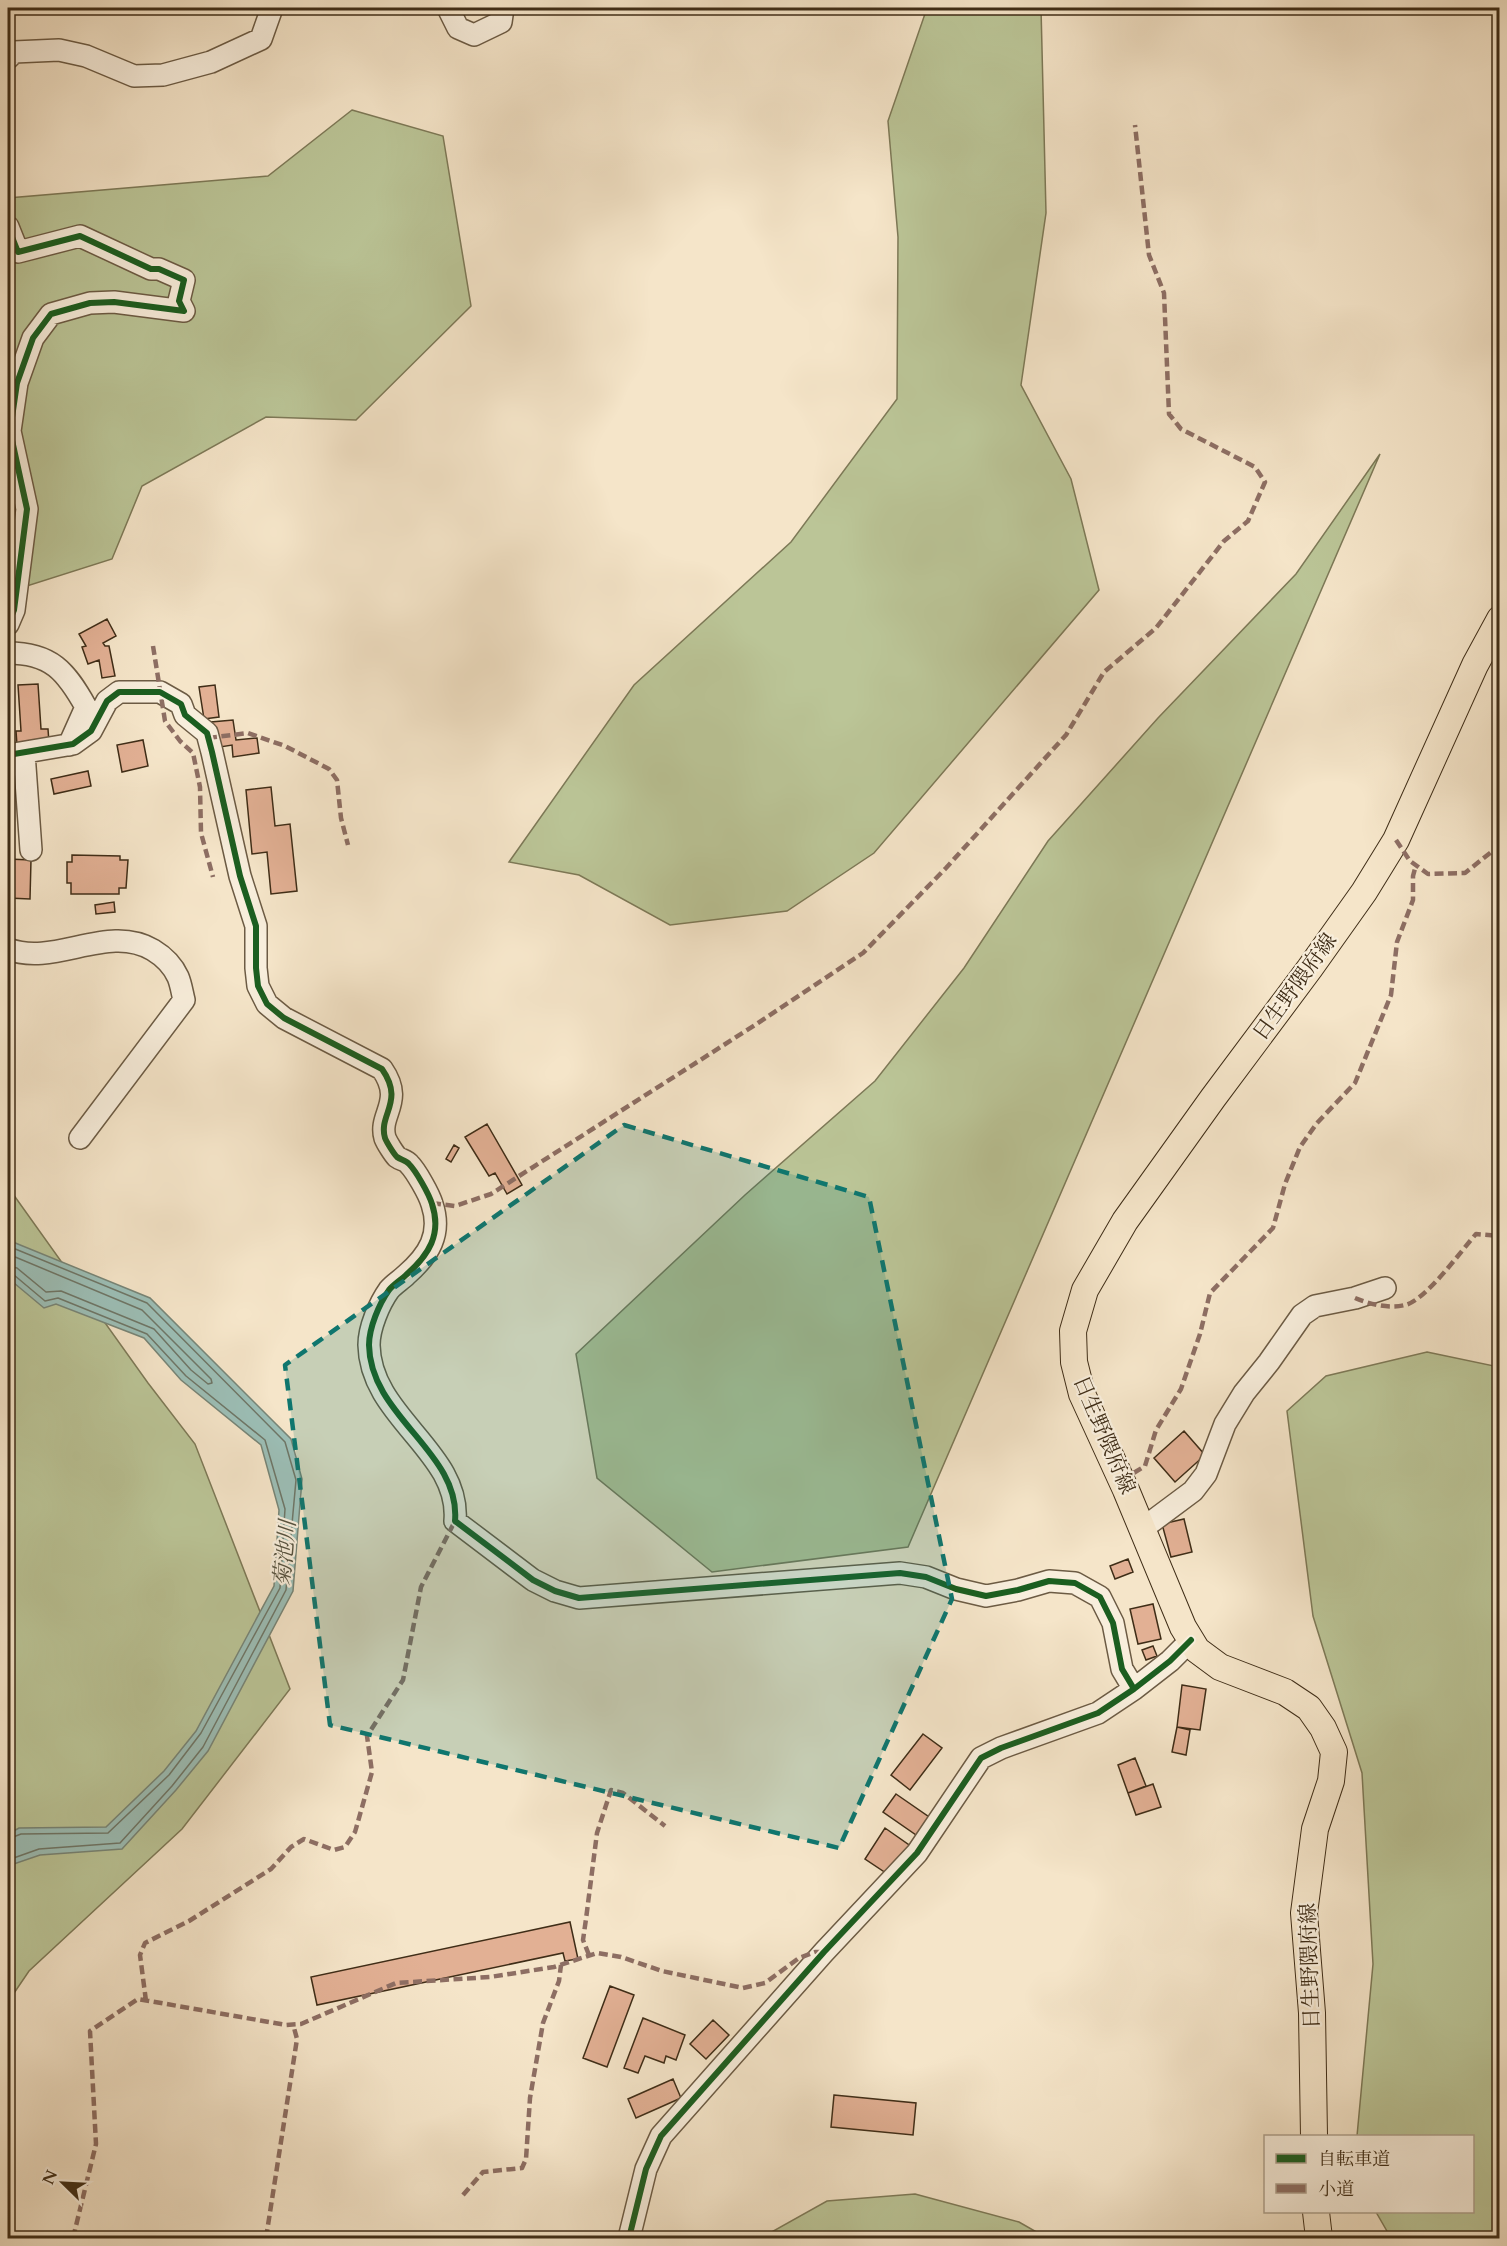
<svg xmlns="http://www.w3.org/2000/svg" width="1507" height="2246" viewBox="0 0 1507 2246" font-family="Cardo,'Noto Serif JP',serif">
  <rect width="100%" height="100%" fill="#f5e5c9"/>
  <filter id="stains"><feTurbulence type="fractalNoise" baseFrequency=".00333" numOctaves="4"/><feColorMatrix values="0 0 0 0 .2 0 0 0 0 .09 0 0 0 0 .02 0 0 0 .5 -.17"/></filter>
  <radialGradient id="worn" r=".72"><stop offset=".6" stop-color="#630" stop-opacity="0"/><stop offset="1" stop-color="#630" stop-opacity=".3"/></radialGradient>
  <path fill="#bbc597" stroke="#7d7957" stroke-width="1.5" d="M 927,8 L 1041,8 L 1046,213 L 1021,385 L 1071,479 L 1099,590 L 874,853 L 787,911 L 670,925 L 579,875 L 509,862 L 634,685 L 791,542 L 897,399 L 898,237 L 888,121 Z
    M 352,110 L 443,136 L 471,306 L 356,420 L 266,417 L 142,486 L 112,559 L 8,592 L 8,198 L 268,176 Z
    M 1380,454 L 908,1547 L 712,1572 L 597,1478 L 576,1354 L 745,1195 L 875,1081 L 964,968 L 1048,841 L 1158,718 L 1296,574 Z
    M 8,1187 L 148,1383 L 195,1444 L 290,1689 L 182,1829 L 29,1971 L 8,2002 Z
    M 1427,1352 L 1499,1367 L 1499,2238 L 1391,2238 L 1376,2212 L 1472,2212 L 1472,2136 L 1357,2136 L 1373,1964 L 1362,1773 L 1313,1616 L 1287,1411 L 1326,1376 Z
    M 915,2194 L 1019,2222 L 1047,2238 L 761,2238 L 827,2201 Z"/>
  <path fill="#9cbfb7" stroke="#778577" stroke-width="1.5" d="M 8,1240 L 150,1298 L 291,1439 L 302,1479 L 293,1591 L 208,1751 L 176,1790 L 122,1849 L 40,1855 L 8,1866 L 8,1834 L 19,1828 L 106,1827 L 164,1771 L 196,1731 L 274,1586 L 279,1510 L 261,1445 L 181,1380 L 144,1338 L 56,1304 L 44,1308 L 8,1278 Z"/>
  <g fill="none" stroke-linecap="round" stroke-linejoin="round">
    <path stroke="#6e7667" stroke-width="1.5" d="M 8,1246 L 147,1303 L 285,1442 L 296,1480 L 286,1590 L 203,1747 L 172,1786 L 120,1843 L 39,1849 L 8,1860
      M 8,1254 L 142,1310 L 211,1379 L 212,1383 L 208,1384 L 191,1370 L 154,1329 L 61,1291 L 46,1292 L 17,1268 L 8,1266
      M 8,1274 L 14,1275 L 45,1301 L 58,1298 L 147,1334 L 186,1376 L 265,1440 L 285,1509 L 280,1588 L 201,1733 L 169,1775 L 108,1833 L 21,1834 L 8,1839"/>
  </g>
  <path fill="#e2b094" stroke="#3f2d17" stroke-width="1.5" d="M 107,619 L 116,636 L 103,643 L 105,646 L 109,646 L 115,676 L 102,678 L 99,660 L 88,664 L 82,647 L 86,646 L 79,634 Z
    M 38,684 L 41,729 L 48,729 L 50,757 L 18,759 L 16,731 L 21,731 L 18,685 Z
    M 215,685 L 219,717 L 204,719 L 199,687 Z
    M 233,720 L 236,740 L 257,738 L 259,753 L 233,757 L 232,745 L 214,748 L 211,722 Z
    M 143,740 L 148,766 L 122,772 L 117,745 Z
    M 88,771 L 91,786 L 54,794 L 51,779 Z
    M 271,787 L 275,826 L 290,824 L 297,891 L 271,894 L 267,852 L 252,854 L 246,790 Z
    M 72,855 L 120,856 L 120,860 L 128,860 L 126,888 L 119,888 L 119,894 L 71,894 L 71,883 L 67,883 L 67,862 L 72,862 Z
    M 8,859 L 31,860 L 30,899 L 8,898 Z
    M 114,902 L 115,912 L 96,914 L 95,905 Z
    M 487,1124 L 522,1185 L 507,1194 L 495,1173 L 489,1176 L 465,1137 Z
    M 454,1145 L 459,1148 L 451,1162 L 446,1159 Z
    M 1184,1431 L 1205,1455 L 1175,1482 L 1154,1458 Z
    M 1184,1519 L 1192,1552 L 1171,1557 L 1162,1524 Z
    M 1128,1559 L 1133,1572 L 1115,1579 L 1110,1566 Z
    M 1153,1604 L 1161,1639 L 1138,1644 L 1130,1609 Z
    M 1153,1646 L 1157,1656 L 1146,1660 L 1142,1650 Z
    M 1182,1685 L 1206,1689 L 1200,1730 L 1177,1727 Z
    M 1177,1727 L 1190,1730 L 1186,1755 L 1172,1752 Z
    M 923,1734 L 942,1748 L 910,1790 L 891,1775 Z
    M 1135,1758 L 1146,1786 L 1128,1793 L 1118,1765 Z
    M 1153,1784 L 1161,1807 L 1136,1815 L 1128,1793 Z
    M 896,1794 L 932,1819 L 919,1837 L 883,1812 Z
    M 885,1828 L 912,1847 L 892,1877 L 865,1859 Z
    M 570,1922 L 578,1959 L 565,1961 L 563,1953 L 317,2005 L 311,1977 Z
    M 610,1986 L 634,1995 L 607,2067 L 583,2058 Z
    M 643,2018 L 685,2035 L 676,2060 L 666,2056 L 664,2063 L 645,2056 L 638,2073 L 624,2068 Z
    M 713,2020 L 729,2035 L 706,2059 L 690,2044 Z
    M 673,2079 L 681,2098 L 636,2118 L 628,2099 Z
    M 834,2095 L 916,2103 L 913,2135 L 831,2127 Z"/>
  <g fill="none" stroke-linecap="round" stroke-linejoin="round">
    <defs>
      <path id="minor" d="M 448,8 L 458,28 L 474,35 L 501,22 L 503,8
        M 8,58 L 14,52 L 59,50 L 86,56 L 134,76 L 163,75 L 211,62 L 261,39 L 272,8
        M 8,227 L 18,252 L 80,236 L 151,269 L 159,269 L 184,280 L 179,301 L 184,311 L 114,302 L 90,303 L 51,314 L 33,338 L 17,383 L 10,431 L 27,509 L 14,610 L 8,624
        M 8,653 C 51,653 66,671 86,707 L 69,745
        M 24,753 L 31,850
        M 8,755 L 73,744 L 91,731 L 107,701 L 119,692 L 160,692 L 181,704 L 185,715 L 207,733 L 212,752 L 240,876 L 256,926 L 256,968 L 258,986 L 267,1004 L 284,1018 L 382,1069 C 405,1102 378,1114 385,1138 C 387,1143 394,1154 397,1157 C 401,1160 406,1160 409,1164 C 416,1171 429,1194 432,1204 C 442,1234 429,1255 406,1275 C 401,1280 394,1284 389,1290 C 379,1304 369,1328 369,1345 C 370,1417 461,1452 455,1521 L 533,1580 L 555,1591 L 579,1598 L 900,1573 L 926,1577 L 956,1589 L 986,1596 L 1018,1590 L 1049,1581 L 1075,1583 L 1100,1597 L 1113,1623 L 1122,1669 L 1134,1689
        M 8,949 C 55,967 108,923 153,950 C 163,956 173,966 178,977 C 181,984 182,992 184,1000 L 80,1138
        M 1142,1529 L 1193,1491 L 1206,1474 L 1225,1424 L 1244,1393 L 1269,1362 L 1302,1315 L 1315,1306 L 1355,1298 L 1385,1288
        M 629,2238 L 646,2169 L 661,2136 L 824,1952 L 917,1853 L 981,1758 L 1001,1748 L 1098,1713 L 1134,1689 L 1170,1661 L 1191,1640"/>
      <path id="major" d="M 1314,2136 L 1312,2013 L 1304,1913 L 1315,1829 L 1331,1781 L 1334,1752 L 1323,1728 L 1309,1708 L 1285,1692 L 1220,1667 L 1197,1650 L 1183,1627 L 1126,1490 L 1082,1394 L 1074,1362 L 1073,1331 L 1085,1290 L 1125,1221 L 1213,1098 L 1310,968 L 1364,892 L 1396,840 L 1475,665 L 1500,619
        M 1316,2212 L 1319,2238"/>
    </defs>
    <use href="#minor" stroke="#6c5b44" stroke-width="24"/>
    <use href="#major" stroke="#3f2d17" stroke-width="28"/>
    <use href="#minor" stroke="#f8eedc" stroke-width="21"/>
    <use href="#major" stroke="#f5e5c9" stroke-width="26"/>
    <path stroke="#8d6e63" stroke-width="4.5" stroke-dasharray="9 4.5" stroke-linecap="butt" d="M 153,646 L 165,721 L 180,741 L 193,753 L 200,787 L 201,833 L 213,877
      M 208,738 L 248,733 L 285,746 L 329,769 L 337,780 L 341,818 L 348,845
      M 1396,840 L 1410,861 L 1428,874 L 1465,873 L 1500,845
      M 432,1203 L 455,1206 L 491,1194 L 755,1025 L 863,953 L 946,868 L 1066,735 L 1104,672 L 1156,628 L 1224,541 L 1248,521 L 1265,482 L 1255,467 L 1181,429 L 1169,414 L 1164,293 L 1149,255 L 1135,125
      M 1355,1298 C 1369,1304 1389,1309 1405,1305 C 1425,1301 1461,1251 1476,1234 L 1500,1236
      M 1122,1480 L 1145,1466 L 1156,1430 L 1181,1389 L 1200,1334 L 1210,1293 L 1273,1228 L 1285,1184 L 1300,1147 L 1317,1123 L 1355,1083 L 1391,995 L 1397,942 L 1413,900 L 1413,876 L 1416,865
      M 589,1955 L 583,1940 L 586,1919 L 597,1833 L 611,1790 L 623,1793 L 665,1826
      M 146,2001 L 140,1955 L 145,1943 L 189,1921 L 271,1869 L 291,1847 L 304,1839 L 334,1850 L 345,1847 L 355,1832 L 372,1772 L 367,1736 L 403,1680 L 421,1587 L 455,1521
      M 463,2195 L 483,2172 L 522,2168 L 526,2159 L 530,2098 L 543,2023 L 559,1981 L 561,1965
      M 73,2238 L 96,2144 L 90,2031 L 138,1999 L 286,2025 L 301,2024 L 396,1983 L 490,1977 L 554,1967 L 597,1953 L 621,1957 L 662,1971 L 743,1988 L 765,1983 L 799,1958 L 815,1952 L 824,1952
      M 266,2238 L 297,2039 L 293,2024"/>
    <defs>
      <path id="cycleway" d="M 8,227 L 18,252 L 80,236 L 151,269 L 159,269 L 184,280 L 179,301 L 184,311 L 114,302 L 90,303 L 51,314 L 33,338 L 17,383 L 10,431 L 27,509 L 14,610 L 8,624
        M 8,755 L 73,744 L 91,731 L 107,701 L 119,692 L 160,692 L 181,704 L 185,715 L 207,733 L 212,752 L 240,876 L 256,926 L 256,968 L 258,986 L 267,1004 L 284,1018 L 382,1069 C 405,1102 378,1114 385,1138 C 387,1143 394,1154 397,1157 C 401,1160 406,1160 409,1164 C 416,1171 429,1194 432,1204 C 442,1234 429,1255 406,1275 C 401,1280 394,1284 389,1290 C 379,1304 369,1328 369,1345 C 370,1417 461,1452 455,1521 L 533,1580 L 555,1591 L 579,1598 L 900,1573 L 926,1577 L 956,1589 L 986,1596 L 1018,1590 L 1049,1581 L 1075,1583 L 1100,1597 L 1113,1623 L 1122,1669 L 1134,1689
        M 629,2238 L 646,2169 L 661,2136 L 824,1952 L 917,1853 L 981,1758 L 1001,1748 L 1098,1713 L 1134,1689 L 1170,1661 L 1191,1640"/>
    </defs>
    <use href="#cycleway" stroke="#f8eedc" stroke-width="10"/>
    <use href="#cycleway" stroke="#1b5e20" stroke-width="6"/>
  </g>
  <path fill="#0f766e" fill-opacity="0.2" stroke="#0f766e" stroke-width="4.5" stroke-dasharray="12 8" stroke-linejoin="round" d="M 624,1125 L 869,1197 L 952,1599 L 839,1848 L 330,1725 L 285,1365 Z"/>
  <g text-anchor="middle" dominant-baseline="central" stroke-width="4.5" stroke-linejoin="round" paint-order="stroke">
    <g font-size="21" fill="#3f2d17" stroke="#f8eedc">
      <text transform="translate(1295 987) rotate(-54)">日生野隈府線</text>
      <text transform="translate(1104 1435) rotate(67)">日生野隈府線</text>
      <text transform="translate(1310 1966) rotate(-92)">日生野隈府線</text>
    </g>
    <g font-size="22" font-style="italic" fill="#56523f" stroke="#f8eedc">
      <text transform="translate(285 1553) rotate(-85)">菊池川</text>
    </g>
  </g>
  <rect width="1507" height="2246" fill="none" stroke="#f5e5c9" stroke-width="30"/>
  <rect x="9" y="9" width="1489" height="2228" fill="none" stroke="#3f2d17" stroke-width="3"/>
  <rect x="15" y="15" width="1477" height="2216" fill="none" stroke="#3f2d17" stroke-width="1.5"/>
  <rect x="1264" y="2135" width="210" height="78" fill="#f8eedc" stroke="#aea18d" stroke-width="1.5"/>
  <rect x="1276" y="2154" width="30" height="9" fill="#1b5e20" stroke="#aea18d" stroke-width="1.5"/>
  <text x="1318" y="2165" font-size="18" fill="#3f2d17">自転車道</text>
  <rect x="1276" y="2184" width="30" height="9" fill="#8d6e63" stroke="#aea18d" stroke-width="1.5"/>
  <text x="1318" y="2195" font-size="18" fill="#3f2d17">小道</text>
  <g transform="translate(63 2183) rotate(294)" stroke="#f8eedc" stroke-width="4.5" paint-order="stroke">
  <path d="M0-4.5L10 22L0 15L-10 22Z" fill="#3f2d17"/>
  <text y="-9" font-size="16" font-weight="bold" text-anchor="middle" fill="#3f2d17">N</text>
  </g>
  <rect width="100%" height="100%" filter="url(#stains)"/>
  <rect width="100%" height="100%" fill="url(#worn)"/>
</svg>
